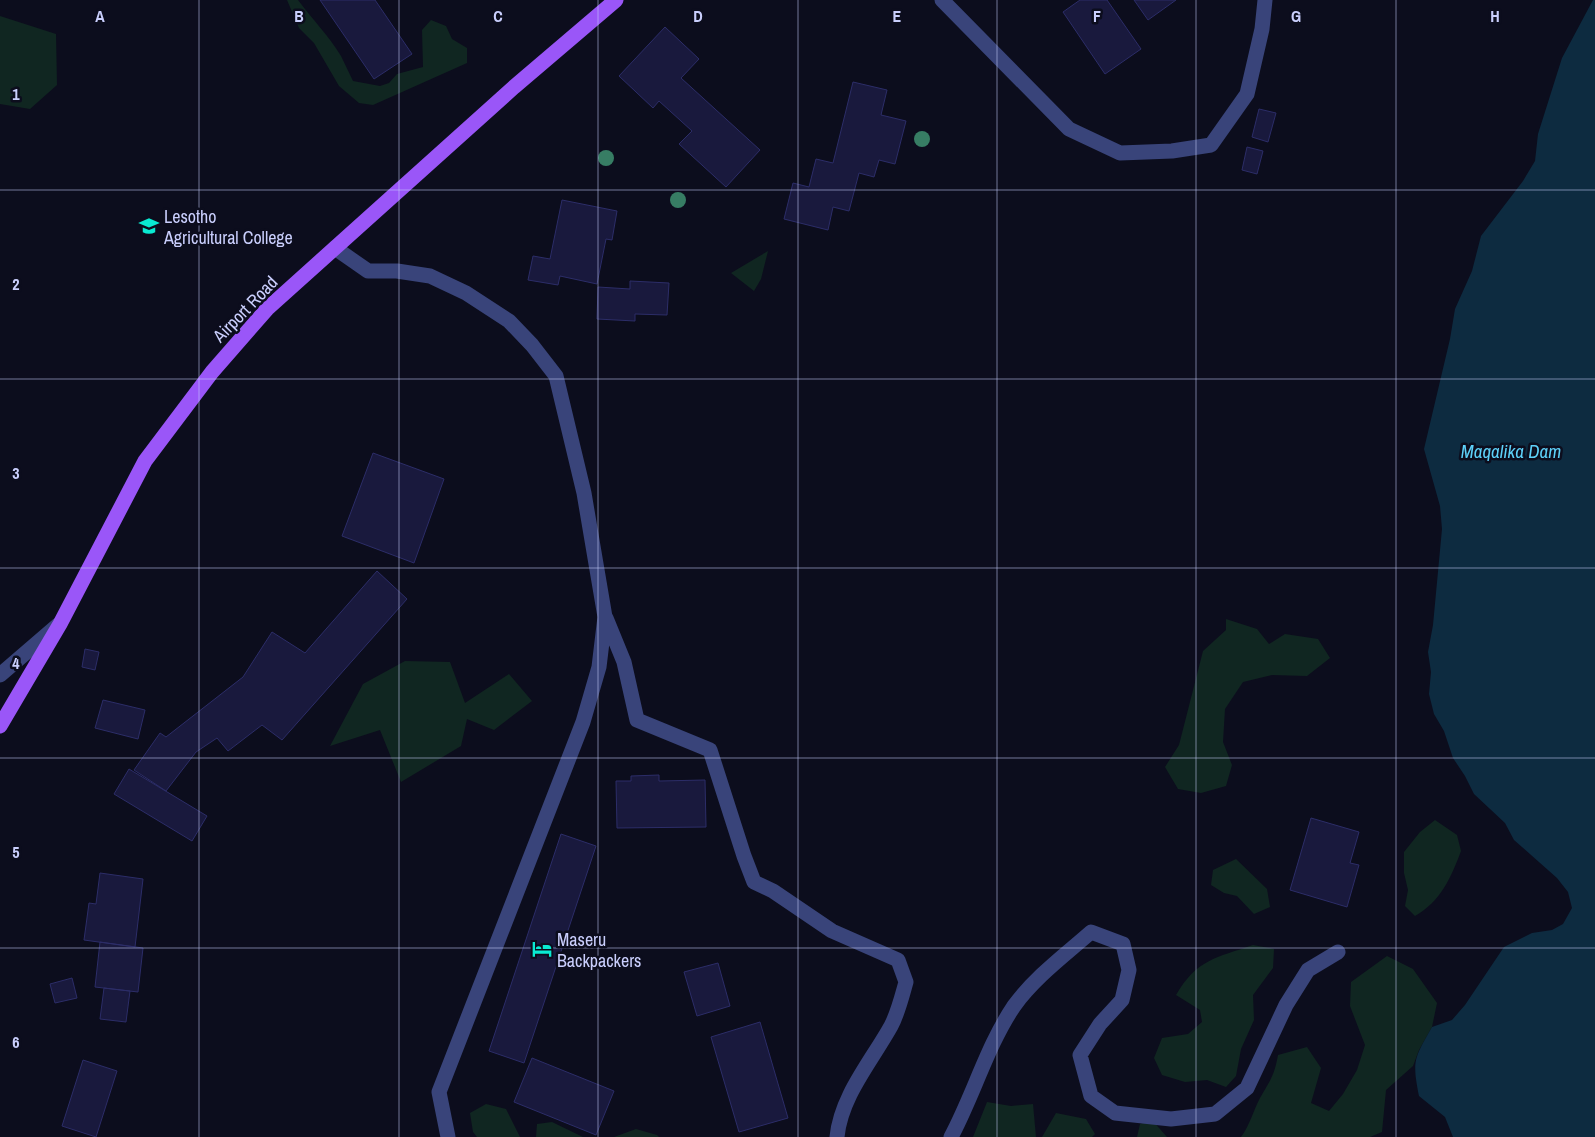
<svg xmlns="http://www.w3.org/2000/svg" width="1595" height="1137" viewBox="0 0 1595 1137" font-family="'Archivo Narrow',sans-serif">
  <rect width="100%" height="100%" fill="#0c0d1d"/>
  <path fill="#102621" d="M 287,0 L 298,0 C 312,19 329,36 341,56 C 345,64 349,73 353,81 L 380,86 L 389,83 L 397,74 L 423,67 L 422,30 L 431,20 L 446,26 L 452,39 L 467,48 L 467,63 L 373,105 L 359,103 L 339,86 L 314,43 L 299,28 Z
    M 0,16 L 56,34 L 57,85 L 30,109 L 0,104 Z
    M 768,251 L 761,279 L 754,291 L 731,273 Z
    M 1226,619 L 1257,629 L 1269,644 L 1285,634 L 1318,639 L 1330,658 L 1307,676 L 1272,675 L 1243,682 L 1225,709 L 1223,742 L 1232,765 L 1226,786 L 1201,793 L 1178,789 L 1165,767 L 1179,745 L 1203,651 L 1226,630 Z
    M 405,661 L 450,662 L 465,703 L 509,674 L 532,701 L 494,730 L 467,719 L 461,746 L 401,782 L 380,730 L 330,746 L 363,684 Z
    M 1435,820 L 1457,835 L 1461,851 C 1451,878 1440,902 1415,916 L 1405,906 L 1408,890 L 1404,873 L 1404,852 L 1420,832 Z
    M 1236,859 L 1267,889 L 1270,907 L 1254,914 L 1237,896 L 1224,893 L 1211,885 L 1213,870 Z
    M 1253,945 L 1274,949 L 1273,968 L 1253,995 L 1254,1020 L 1241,1049 L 1236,1076 L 1226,1087 L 1207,1080 L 1185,1082 L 1162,1075 L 1154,1058 L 1162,1038 L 1188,1034 L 1202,1022 L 1200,1010 L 1176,995 C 1197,959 1216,958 1253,945 Z
    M 1387,956 L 1413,969 L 1437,1003 L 1432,1027 L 1419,1050 L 1413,1066 L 1386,1090 L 1382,1132 L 1370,1137 L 1241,1137 C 1250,1125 1253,1111 1260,1098 C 1270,1080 1274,1077 1278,1055 L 1307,1047 L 1321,1068 L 1311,1103 L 1329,1111 L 1343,1094 L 1357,1070 L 1365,1045 L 1350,1006 L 1351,982 Z
    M 987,1102 L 1011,1106 L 1033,1104 L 1036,1137 L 973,1137 Z
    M 486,1104 L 506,1109 L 520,1137 L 477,1137 L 473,1132 L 470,1113 Z
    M 1056,1113 L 1086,1119 L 1095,1134 L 1092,1137 L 1042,1137 Z
    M 1152,1120 L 1167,1137 L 1137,1137 L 1140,1124 Z
    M 552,1122 L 583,1137 L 536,1137 L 537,1124 Z
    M 636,1129 L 657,1135 L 659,1137 L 614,1137 Z"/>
  <path fill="#0d2b40" d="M 1593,0 L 1595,0 L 1595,1137 L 1453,1137 L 1445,1117 L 1419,1096 C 1412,1060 1414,1059 1432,1027 L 1452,1020 L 1465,1005 L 1504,947 L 1532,933 L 1552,930 L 1563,924 L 1572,908 L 1568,892 L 1557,878 L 1514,840 L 1505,823 L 1474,794 L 1465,776 L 1453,758 L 1444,731 L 1434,714 L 1429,694 L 1431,672 L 1428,652 L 1433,625 L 1442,529 L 1440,506 L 1424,449 L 1450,339 L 1455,309 L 1472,271 L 1481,236 L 1523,181 L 1535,161 L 1538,134 L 1562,58 Z"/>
  <path fill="#19193d" stroke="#2c2d68" d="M 320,0 L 375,0 L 412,54 L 374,79 Z
    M 1080,0 L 1107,0 L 1141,49 L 1105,74 L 1063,12 Z
    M 1134,0 L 1176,0 L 1148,20 Z
    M 665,27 L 699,59 L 681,78 L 760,150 L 726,187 L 679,144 L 692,131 L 659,101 L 653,108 L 619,76 Z
    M 853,82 L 887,90 L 881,115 L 906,121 L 895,164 L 879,160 L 874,177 L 859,173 L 849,211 L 833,207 L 828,230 L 784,219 L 793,183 L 809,187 L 816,159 L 833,163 Z
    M 1259,109 L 1276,113 L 1268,142 L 1252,137 Z
    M 1247,147 L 1263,151 L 1257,174 L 1242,170 Z
    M 562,200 L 617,211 L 612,240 L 606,239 L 597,284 L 560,276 L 558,285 L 528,280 L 533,256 L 550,259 Z
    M 630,281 L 669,283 L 667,315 L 635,314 L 635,321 L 597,319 L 598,287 L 630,289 Z
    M 373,453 L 444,479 L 414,563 L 342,536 Z
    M 377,571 L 407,599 L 282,740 L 262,725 L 228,751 L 217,738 L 196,752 L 166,791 L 134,770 L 160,733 L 166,737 L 243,677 L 272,632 L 305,653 Z
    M 85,649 L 99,652 L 95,670 L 82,667 Z
    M 103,700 L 145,710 L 138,739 L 95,728 Z
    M 129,769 L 207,816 L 192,841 L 114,794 Z
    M 659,775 L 659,781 L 705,780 L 706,827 L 617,828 L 616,781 L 631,781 L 631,776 Z
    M 1311,818 L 1359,832 L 1350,863 L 1359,865 L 1347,907 L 1290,890 Z
    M 561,834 L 596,846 L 524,1063 L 489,1051 Z
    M 100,873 L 143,879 L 135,947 L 84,940 L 89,903 L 96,904 Z
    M 100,942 L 143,948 L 138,992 L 95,987 Z
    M 718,963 L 730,1006 L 697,1016 L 684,972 Z
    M 72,978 L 77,998 L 55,1003 L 50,984 Z
    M 104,988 L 130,991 L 126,1022 L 100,1019 Z
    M 760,1022 L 788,1118 L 739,1132 L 711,1037 Z
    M 532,1058 L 614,1091 L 596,1135 L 514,1102 Z
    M 83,1060 L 117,1071 L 96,1137 L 62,1126 Z"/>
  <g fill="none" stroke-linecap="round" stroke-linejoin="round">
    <path stroke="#39447a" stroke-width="15" d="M 942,0 L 1069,129 L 1120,153 L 1172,151 L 1211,145 L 1247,94 L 1262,29 L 1265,0
      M 335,248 L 368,271 L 397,271 L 430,276 L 466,293 L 509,321 L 532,345 L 556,376 L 584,493 L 605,617 L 599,667 L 583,722 L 439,1092 L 448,1137
      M 606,618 L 624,662 L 637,720 L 710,750 L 744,856 L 754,882 L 773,891 L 832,931 L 898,960 L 906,982 C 902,996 898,1013 891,1026 C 871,1062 841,1096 837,1137
      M 0,675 L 58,625
      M 951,1137 C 974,1094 987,1046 1014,1006 C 1035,977 1065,955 1091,932 L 1123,944 L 1129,970 L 1122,1000 L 1100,1024 L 1080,1055 L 1091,1096 L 1115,1113 L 1171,1119 L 1215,1114 L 1247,1088 L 1286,1005 L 1308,970 L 1338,952"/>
    <path stroke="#9a56f8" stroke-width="15" d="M 0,726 L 60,624 L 145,461 L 212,372 L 267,309 L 514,87 L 616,0"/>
  </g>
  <g fill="#377d64">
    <circle cx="922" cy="139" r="8"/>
    <circle cx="606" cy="158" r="8"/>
    <circle cx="678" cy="200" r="8"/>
  </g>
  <path fill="none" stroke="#cacffd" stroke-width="1" stroke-opacity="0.55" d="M 199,0 L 199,1137M 399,0 L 399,1137M 598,0 L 598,1137M 798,0 L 798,1137M 997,0 L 997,1137M 1196,0 L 1196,1137M 1396,0 L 1396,1137M 0,190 L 1595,190M 0,379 L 1595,379M 0,568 L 1595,568M 0,758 L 1595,758M 0,948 L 1595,948"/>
  <defs>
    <symbol id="university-bare" viewBox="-9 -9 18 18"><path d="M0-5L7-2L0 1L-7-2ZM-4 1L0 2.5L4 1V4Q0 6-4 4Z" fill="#09ead2" stroke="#0c0d1d" stroke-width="2.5" paint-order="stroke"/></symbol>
    <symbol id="hotel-bare" viewBox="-9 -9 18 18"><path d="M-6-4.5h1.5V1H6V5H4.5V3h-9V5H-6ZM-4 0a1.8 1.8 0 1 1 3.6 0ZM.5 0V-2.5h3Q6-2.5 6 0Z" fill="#09ead2" stroke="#0c0d1d" stroke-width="2.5" paint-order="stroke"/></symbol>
  </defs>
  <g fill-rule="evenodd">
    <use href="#university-bare" x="135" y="212" width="28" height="28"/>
    <use href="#hotel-bare" x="528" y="935" width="28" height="28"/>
  </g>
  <g text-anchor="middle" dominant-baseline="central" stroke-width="5" stroke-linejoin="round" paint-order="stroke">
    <g font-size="18" fill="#cacffd" stroke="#0c0d1d" text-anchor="start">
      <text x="164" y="216">Lesotho<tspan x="164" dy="21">Agricultural College</tspan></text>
      <text x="557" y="939">Maseru<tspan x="557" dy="21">Backpackers</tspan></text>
    </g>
    <g font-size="18" fill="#cacffd" stroke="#0c0d1d">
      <text transform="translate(245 309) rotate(-46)">Airport Road</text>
    </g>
    <g font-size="19" font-style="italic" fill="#5dd0f8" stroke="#0c0d1d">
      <text x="1511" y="451">Maqalika Dam</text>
    </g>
  </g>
  <g font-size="16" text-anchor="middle" font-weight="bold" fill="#cacffd" stroke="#0c0d1d" stroke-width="5" stroke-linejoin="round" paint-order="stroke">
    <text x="100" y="22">A</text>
    <text x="299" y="22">B</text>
    <text x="498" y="22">C</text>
    <text x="698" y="22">D</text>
    <text x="897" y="22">E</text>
    <text x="1097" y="22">F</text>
    <text x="1296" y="22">G</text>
    <text x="1495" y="22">H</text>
    <text x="16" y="100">1</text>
    <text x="16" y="290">2</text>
    <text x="16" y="479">3</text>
    <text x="16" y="669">4</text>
    <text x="16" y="858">5</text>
    <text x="16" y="1048">6</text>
  </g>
</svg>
